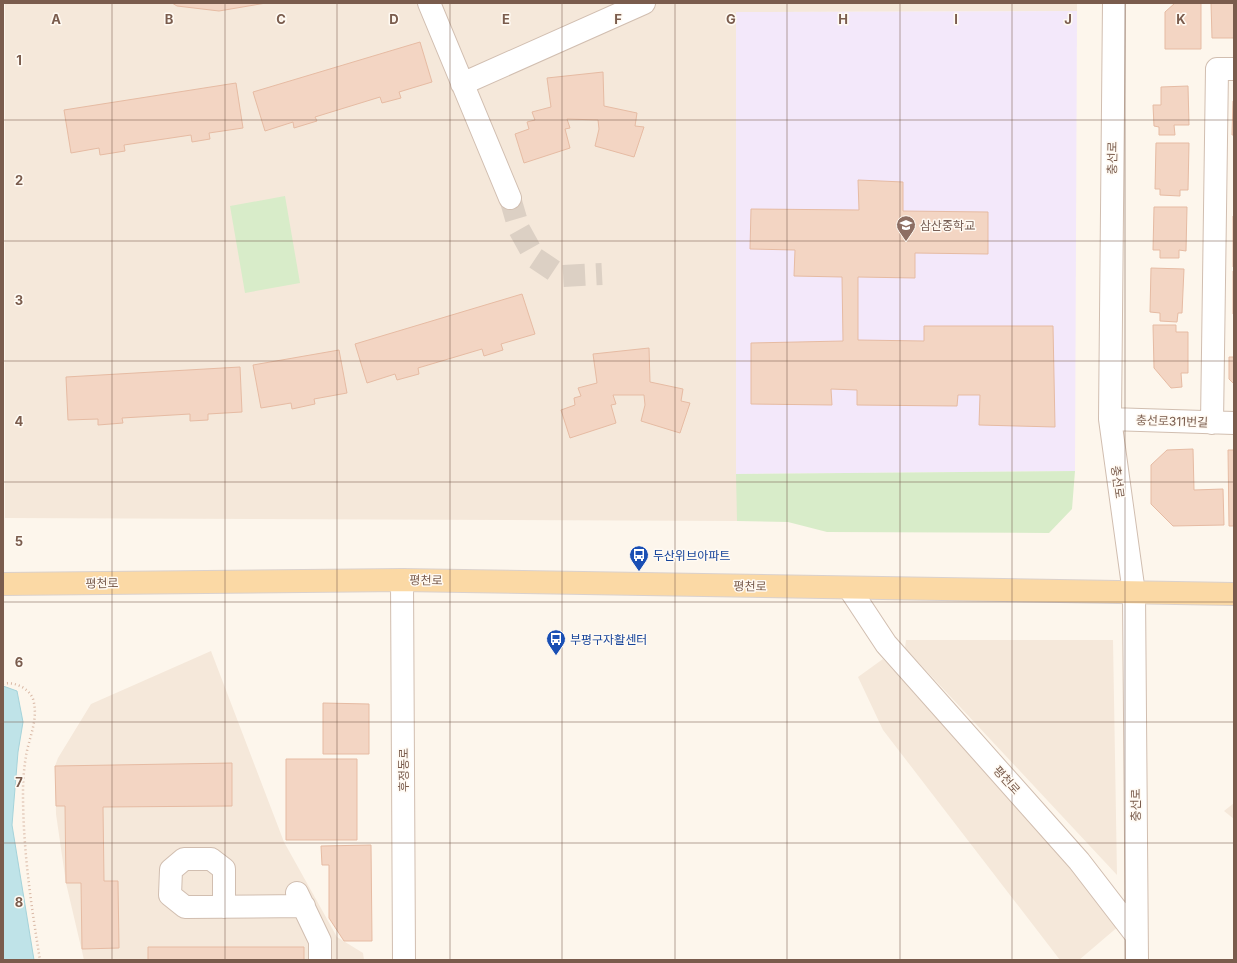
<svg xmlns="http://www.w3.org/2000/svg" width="1237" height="963" viewBox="0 0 1237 963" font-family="Inter,'Noto Sans KR',sans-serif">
  <rect width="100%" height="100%" fill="#fdf6ec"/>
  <path fill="#f5e8da" d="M 5,3 L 1077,3 L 1077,11 L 736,12 L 737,521 L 5,518 Z
    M 906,640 L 1113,640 L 1117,875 L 905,648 Z
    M 211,651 L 284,842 L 337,937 L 363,953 L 364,960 L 84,960 L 66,883 L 56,814 L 55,766 L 58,758 L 91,704 Z
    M 883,659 L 1068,863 L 1120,925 L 1079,960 L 1060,960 L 883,730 L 858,677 Z
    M 1234,803 L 1234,819 L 1224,811 Z"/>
  <path fill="#f3e8fa" d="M 1077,11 L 1075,471 L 736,474 L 736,12 Z"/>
  <path fill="#d8ecc9" d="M 285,196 L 300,283 L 245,293 L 230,206 Z
    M 1075,471 L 1072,509 L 1049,533 L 827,532 L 788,522 L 737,521 L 736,474 Z"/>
  <path fill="#bfe3e8" stroke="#a5d3da" d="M 3,686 L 17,691 L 23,722 L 18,752 L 12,825 L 34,960 L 3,960 Z"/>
  <path fill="#f3d5c3" stroke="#e6bba3" d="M 172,3 L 266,3 L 219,11 L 177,6 Z
    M 1175,3 L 1201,3 L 1201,49 L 1165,49 L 1165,12 Z
    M 1211,3 L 1234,3 L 1234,38 L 1212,38 Z
    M 420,42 L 432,82 L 399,92 L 401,98 L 382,103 L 380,97 L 315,117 L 317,121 L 294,128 L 293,122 L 265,131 L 253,92 Z
    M 603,72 L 604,106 L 637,113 L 635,126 L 644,127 L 634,157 L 595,146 L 599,129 L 598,120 L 567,119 L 570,128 L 565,129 L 570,148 L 524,163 L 515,134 L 529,129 L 527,122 L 535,120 L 532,112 L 551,107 L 547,78 Z
    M 236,83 L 243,128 L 209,133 L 210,139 L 192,142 L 191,135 L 124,145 L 125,151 L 100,155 L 99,148 L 71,153 L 64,110 Z
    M 1188,86 L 1189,125 L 1174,125 L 1175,135 L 1159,135 L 1159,127 L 1154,126 L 1153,105 L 1161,105 L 1161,87 Z
    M 1234,100 L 1234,135 L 1232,135 L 1233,101 Z
    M 1156,143 L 1189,143 L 1188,190 L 1180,190 L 1180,196 L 1160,195 L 1160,189 L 1155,189 Z
    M 858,180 L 903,182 L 903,211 L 988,212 L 988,254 L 915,253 L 915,278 L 858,277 L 858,340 L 924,341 L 924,326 L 1053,326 L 1055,427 L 979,425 L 980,395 L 958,395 L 957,406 L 857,405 L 857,390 L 831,389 L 832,405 L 751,404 L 751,343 L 843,341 L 842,277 L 794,276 L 795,250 L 750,249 L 751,209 L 859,210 Z
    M 1154,207 L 1187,207 L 1186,251 L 1179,250 L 1179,258 L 1160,258 L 1160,250 L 1153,250 Z
    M 1233,216 L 1234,216 L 1234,267 L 1233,267 Z
    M 1151,268 L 1184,269 L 1182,313 L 1178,313 L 1177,322 L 1160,321 L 1160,313 L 1150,312 Z
    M 1233,271 L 1234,271 L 1234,314 L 1233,314 Z
    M 522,294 L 535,334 L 501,344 L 503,350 L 484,356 L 482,349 L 418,368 L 419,374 L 397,380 L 395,374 L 367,383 L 355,344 Z
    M 1153,325 L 1176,325 L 1176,332 L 1188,332 L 1188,373 L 1181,373 L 1182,387 L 1171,388 L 1154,368 Z
    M 649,348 L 650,382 L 683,389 L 681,401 L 690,403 L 680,433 L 641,421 L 645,405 L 644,395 L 613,395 L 616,404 L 611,405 L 616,423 L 570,438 L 561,410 L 575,405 L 574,398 L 581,396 L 578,388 L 597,383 L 593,354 Z
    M 339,350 L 347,393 L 314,399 L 315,404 L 292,409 L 291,403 L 261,408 L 253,365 Z
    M 1229,357 L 1234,357 L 1234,384 L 1229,379 Z
    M 240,367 L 242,412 L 208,414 L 208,420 L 190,421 L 190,414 L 122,418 L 123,423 L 98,425 L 98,419 L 68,420 L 66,377 Z
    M 1193,449 L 1194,490 L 1223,489 L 1224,525 L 1173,526 L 1151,504 L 1151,465 L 1167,450 Z
    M 1228,450 L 1234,450 L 1234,526 L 1229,526 Z
    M 323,703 L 369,704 L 369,754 L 323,754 Z
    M 286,759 L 357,759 L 357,840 L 286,840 Z
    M 232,763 L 232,806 L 103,807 L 104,881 L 118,881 L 119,948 L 82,949 L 81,883 L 66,883 L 65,806 L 56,806 L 55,766 Z
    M 371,845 L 372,941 L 344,941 L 329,918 L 329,865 L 322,865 L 321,846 Z
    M 148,947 L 304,947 L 304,960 L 148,960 Z"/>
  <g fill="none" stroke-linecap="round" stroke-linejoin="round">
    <path stroke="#dcd0c4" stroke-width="22" stroke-dasharray="22 11" stroke-linecap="butt" d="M 510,198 L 519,229 L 535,258 L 562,276 L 602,274"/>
    <defs>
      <path id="minor" d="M 429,3 L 510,198
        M 1114,3 L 1110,419 L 1134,593 L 1137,960
        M 462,84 L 644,3
        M 1110,419 L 1234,423
        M 1212,423 L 1217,69 L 1234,69
        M 402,580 L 404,960
        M 849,588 L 886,644 L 1079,861 L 1136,935
        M 297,893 L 320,941 L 320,960
        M 224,907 L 224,869 L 211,859 L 184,859 L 171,870 L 170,895 L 185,907 L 304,906"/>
      <path id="major" d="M 3,584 L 402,580 L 1234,594"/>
    </defs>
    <use href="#minor" stroke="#d1beb0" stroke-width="24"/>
    <use href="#major" stroke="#dad1cd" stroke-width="24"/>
    <path stroke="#d9b8a5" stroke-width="2.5" stroke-dasharray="1 3" stroke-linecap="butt" d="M 3,684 C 14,681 29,688 33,699 C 39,719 29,737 26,756 C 24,768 23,781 23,793 C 23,849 31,905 40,960"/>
    <use href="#minor" stroke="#fff" stroke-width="22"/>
    <use href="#major" stroke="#fbd9a5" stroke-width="22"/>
  </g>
  <path fill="none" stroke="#7a5c4d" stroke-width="1" stroke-opacity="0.55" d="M 112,3 L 112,960M 225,3 L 225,960M 337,3 L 337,960M 450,3 L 450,960M 562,3 L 562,960M 675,3 L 675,960M 787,3 L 787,960M 900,3 L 900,960M 1012,3 L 1012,960M 1125,3 L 1125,960M 3,120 L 1234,120M 3,241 L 1234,241M 3,361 L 1234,361M 3,482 L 1234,482M 3,602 L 1234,602M 3,722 L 1234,722M 3,843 L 1234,843"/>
  <defs>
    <symbol id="school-pin" viewBox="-11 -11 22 30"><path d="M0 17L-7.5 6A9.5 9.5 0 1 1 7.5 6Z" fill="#8d6e63" stroke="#fffaf3"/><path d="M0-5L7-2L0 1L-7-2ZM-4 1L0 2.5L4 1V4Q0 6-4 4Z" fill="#fff"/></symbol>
    <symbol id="bus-pin" viewBox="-11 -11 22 30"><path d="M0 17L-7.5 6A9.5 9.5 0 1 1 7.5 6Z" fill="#1a4fb4" stroke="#fffaf3"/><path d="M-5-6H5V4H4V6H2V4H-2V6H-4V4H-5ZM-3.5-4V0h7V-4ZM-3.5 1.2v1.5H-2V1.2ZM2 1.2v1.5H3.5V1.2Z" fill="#fff"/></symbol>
  </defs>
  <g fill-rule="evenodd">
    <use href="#school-pin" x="895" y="214" width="22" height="30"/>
    <use href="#bus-pin" x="628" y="544" width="22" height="30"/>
    <use href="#bus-pin" x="545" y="628" width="22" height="30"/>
  </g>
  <g text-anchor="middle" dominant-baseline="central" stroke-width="3" stroke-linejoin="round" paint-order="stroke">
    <g font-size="12" fill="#7a5c4d" stroke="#fffaf3">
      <text transform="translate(1112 158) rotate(-89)">충선로</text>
      <text transform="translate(1172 421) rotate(2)">충선로311번길</text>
      <text transform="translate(1118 482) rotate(82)">충선로</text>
      <text transform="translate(426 580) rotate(1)">평천로</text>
      <text transform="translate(102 583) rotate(-1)">평천로</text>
      <text transform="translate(750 586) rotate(1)">평천로</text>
      <text transform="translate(403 770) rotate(-90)">후정동로</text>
      <text transform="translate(1007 780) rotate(48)">평천로</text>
      <text transform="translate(1135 805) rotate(-90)">충선로</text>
    </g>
    <g font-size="12" fill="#785e54" stroke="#fffaf3" text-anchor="start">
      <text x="920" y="225">삼산중학교</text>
    </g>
    <g font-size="12" fill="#164399" stroke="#fffaf3" text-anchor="start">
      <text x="653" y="555">두산위브아파트</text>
      <text x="570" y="639">부평구자활센터</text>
    </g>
  </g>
  <g font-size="13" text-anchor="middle" font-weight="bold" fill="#7a5c4d" stroke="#fffaf3" stroke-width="3" stroke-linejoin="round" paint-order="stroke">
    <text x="56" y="24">A</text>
    <text x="169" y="24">B</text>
    <text x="281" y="24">C</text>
    <text x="394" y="24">D</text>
    <text x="506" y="24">E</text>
    <text x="618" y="24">F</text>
    <text x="731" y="24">G</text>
    <text x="843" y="24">H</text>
    <text x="956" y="24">I</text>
    <text x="1068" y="24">J</text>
    <text x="1181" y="24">K</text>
    <text x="19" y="65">1</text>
    <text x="19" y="185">2</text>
    <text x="19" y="305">3</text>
    <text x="19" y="426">4</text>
    <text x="19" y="546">5</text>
    <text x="19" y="667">6</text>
    <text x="19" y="787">7</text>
    <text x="19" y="907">8</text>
  </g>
  <rect width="1237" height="963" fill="none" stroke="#7a5c4d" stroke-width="8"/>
</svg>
